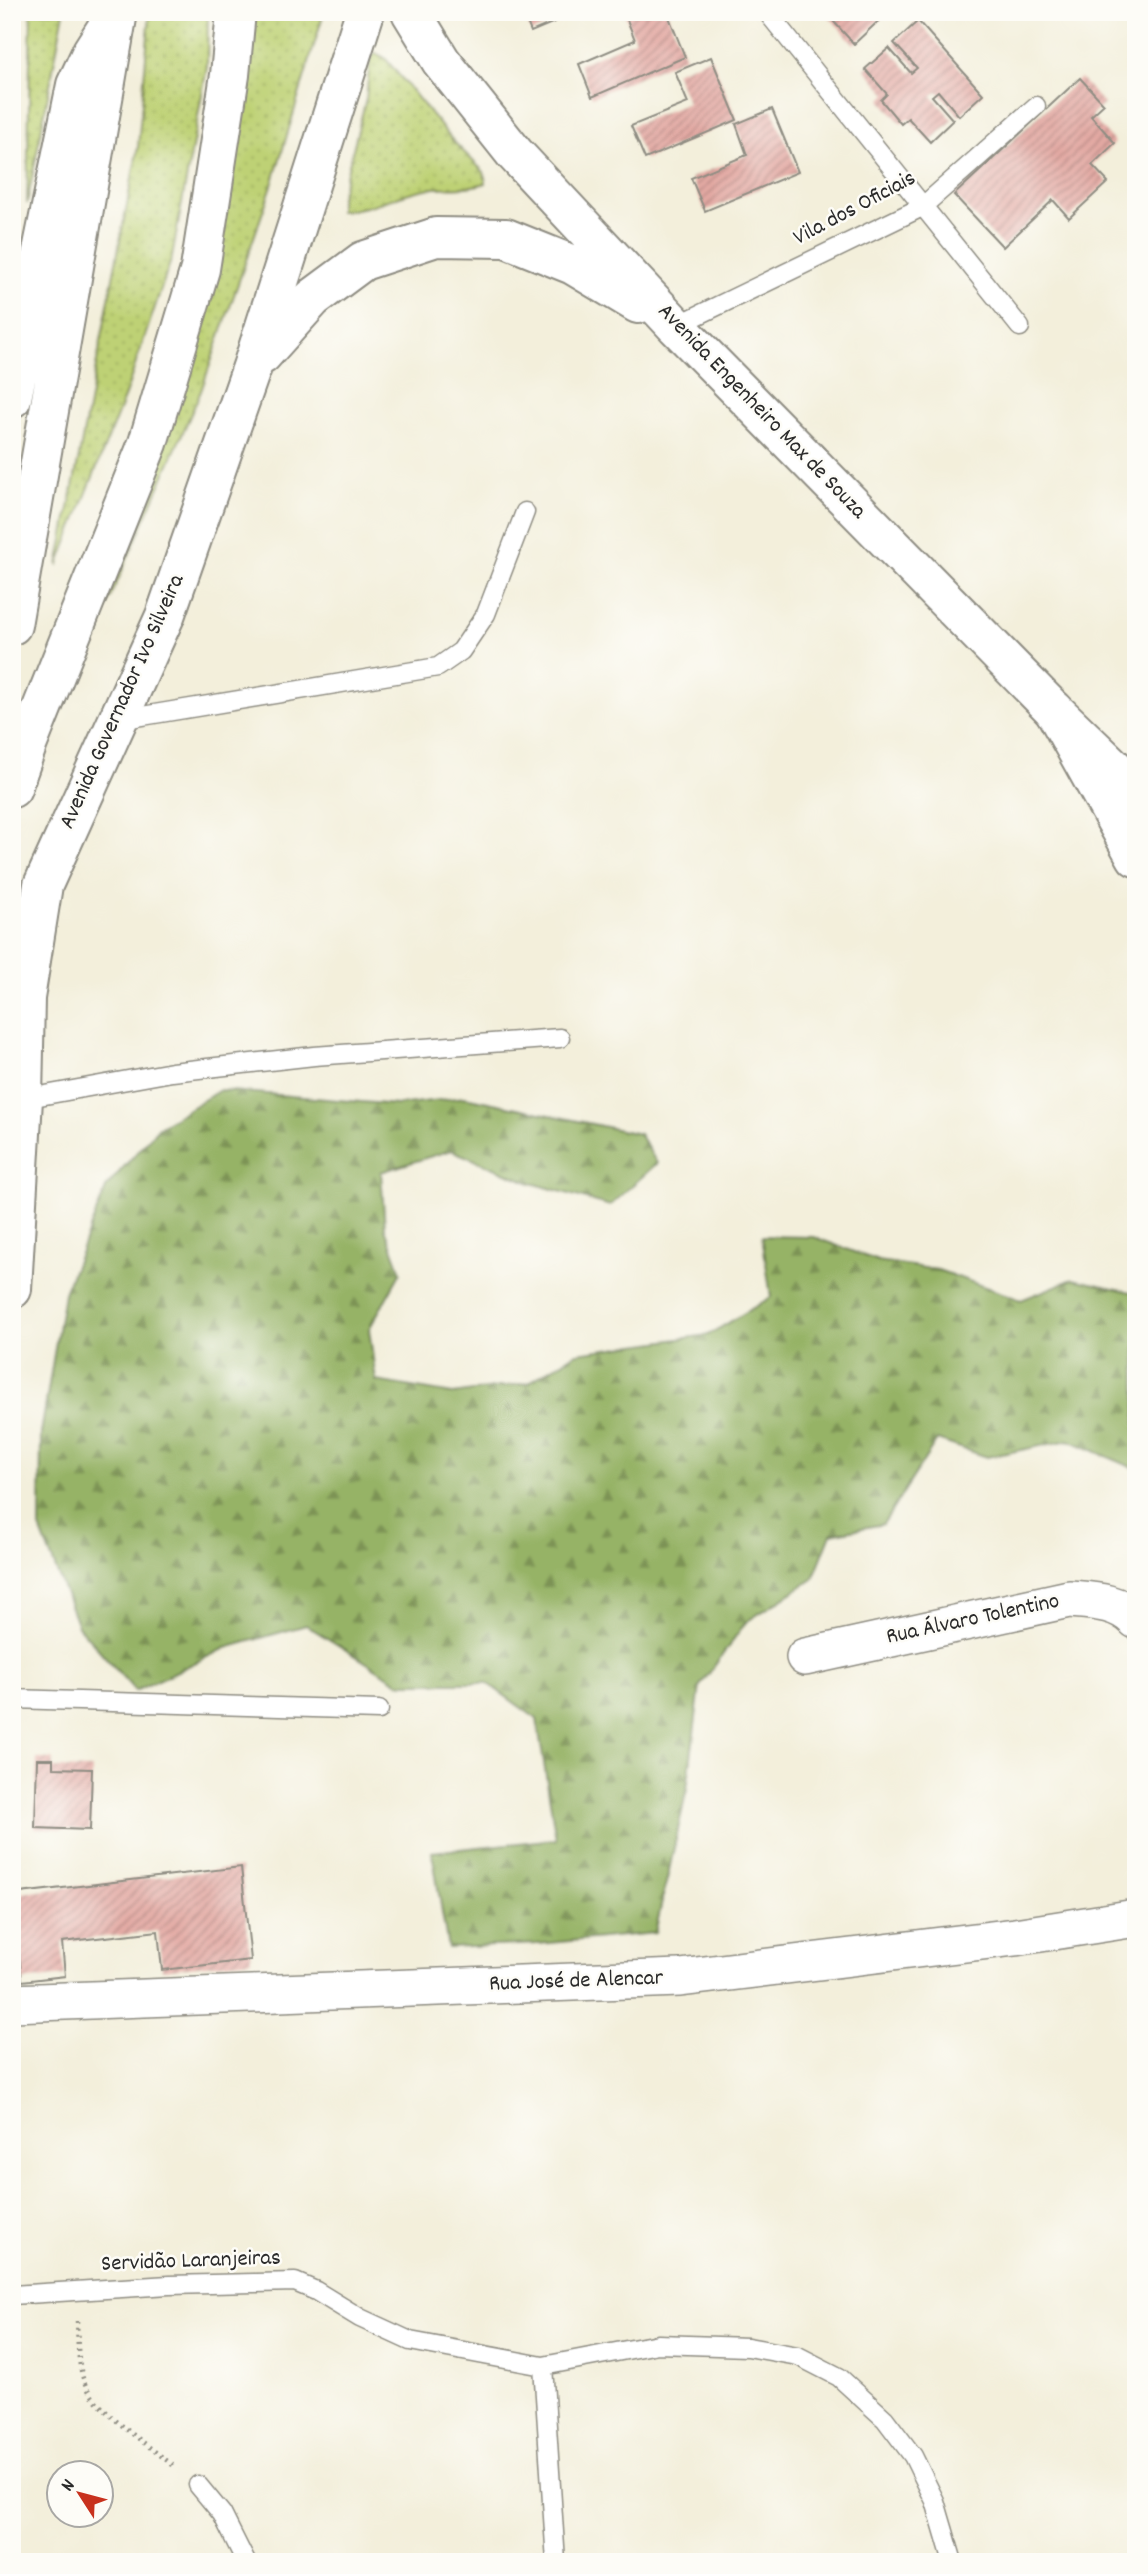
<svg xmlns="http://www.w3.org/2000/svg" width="1148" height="2574" viewBox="0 0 1148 2574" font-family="Dekko,sans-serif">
  <defs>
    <pattern id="grass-dots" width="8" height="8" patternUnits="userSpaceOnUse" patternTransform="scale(1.75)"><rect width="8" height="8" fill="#bed174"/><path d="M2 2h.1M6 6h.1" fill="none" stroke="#a3b465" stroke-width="1.8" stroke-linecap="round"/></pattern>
    <pattern id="forest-firs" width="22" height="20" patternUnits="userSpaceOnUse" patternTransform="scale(1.75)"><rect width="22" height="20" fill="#96b366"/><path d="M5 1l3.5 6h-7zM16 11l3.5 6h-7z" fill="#7b9254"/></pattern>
    <pattern id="building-hatch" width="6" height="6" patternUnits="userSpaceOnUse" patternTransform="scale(1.75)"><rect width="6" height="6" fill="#e3a9a3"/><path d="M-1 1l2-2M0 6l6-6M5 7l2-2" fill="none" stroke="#b88a85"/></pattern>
  </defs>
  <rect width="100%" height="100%" fill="#fdfcf7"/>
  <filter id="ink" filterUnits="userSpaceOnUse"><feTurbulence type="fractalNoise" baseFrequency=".0143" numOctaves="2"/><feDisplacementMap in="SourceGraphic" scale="14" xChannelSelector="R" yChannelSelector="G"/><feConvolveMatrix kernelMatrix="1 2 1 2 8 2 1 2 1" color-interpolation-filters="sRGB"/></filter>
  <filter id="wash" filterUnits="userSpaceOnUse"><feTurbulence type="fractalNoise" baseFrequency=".00686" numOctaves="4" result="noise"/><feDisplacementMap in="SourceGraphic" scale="28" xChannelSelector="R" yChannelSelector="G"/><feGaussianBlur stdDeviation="1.57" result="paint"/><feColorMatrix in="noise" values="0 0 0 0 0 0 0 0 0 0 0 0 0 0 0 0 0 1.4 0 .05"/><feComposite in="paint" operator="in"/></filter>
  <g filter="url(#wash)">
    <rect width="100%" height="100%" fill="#f3efdb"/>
    <path fill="url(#grass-dots)" stroke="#747e50" stroke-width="2" d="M 31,12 L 64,12 L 27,204 Z
      M 150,12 L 208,12 L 207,67 L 172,257 L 124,398 L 58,566 L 138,147 Z
      M 246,12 L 324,12 L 272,185 L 201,391 L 31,778 L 154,465 Z
      M 375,53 L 385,58 L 453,141 L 484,172 L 486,183 C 466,190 447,186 426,189 C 397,194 370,210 340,211 L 340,199 L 366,99 L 370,60 Z"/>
    <path fill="url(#forest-firs)" stroke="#606f48" stroke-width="2" d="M 220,1090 L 397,1105 L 465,1097 L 639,1134 L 657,1163 L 610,1206 L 528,1182 L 451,1150 L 381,1172 L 385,1228 L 401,1272 L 369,1329 L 376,1381 L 453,1394 L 528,1383 L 577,1353 L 708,1335 L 771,1297 L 762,1236 L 814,1237 L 878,1261 L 938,1270 L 1021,1300 L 1073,1279 L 1136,1293 L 1136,1469 L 1069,1440 L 987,1457 L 937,1440 L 883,1524 L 831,1534 L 813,1579 L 746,1622 L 700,1686 L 687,1789 L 655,1933 L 538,1944 L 448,1948 L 432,1852 L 556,1839 L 537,1719 L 487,1683 L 399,1683 L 306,1625 L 226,1648 L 135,1691 L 78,1626 L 40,1528 L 41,1433 L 64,1293 L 107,1186 L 159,1127 Z"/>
    <g id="blocks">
      <path fill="url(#building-hatch)" d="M 523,12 L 578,12 L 531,32 Z
        M 624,12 L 667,12 L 685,57 L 592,97 L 579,64 L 635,40 Z
        M 825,12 L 888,12 L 854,44 Z
        M 918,21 L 983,94 L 959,116 L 938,91 L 932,96 L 953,120 L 930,142 L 908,118 L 901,124 L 881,100 L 887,94 L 865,69 L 889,48 L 911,73 L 917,68 L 894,43 Z
        M 711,57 L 737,120 L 645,159 L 631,126 L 688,103 L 675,72 Z
        M 1080,78 L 1104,104 L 1091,116 L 1115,143 L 1092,165 L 1108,182 L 1069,218 L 1053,200 L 1003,247 L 954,195 Z
        M 772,109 L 798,172 L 705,211 L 691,178 L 747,155 L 736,124 Z
        M 37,1759 L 53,1759 L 53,1768 L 92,1769 L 90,1830 L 35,1828 Z
        M 241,1867 L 251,1960 L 162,1970 L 158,1931 L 62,1942 L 65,1976 L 22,1981 L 12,1894 Z"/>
    </g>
  </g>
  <g filter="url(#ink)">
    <use href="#blocks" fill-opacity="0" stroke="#8f8d83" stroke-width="2"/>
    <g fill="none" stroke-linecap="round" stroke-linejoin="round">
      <defs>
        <path id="lane" d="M 767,12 L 1020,327
          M 676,326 L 922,207 L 1036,106
          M 118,720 L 438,667 L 461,651 L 486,614 L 525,512
          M 23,1099 L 172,1072 L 314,1056 L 560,1038
          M 12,1699 L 379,1710
          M 12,2295 L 169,2285 L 295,2282 L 316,2291 L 360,2318 L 410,2341 L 543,2366 L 658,2344 L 748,2347 L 798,2356 L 839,2377 L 885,2419 L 913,2456 L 935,2501 L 953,2562
          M 543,2366 L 556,2562
          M 198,2485 L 222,2514 L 246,2562"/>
        <path id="street" d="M 805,1657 L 1069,1599 C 1093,1601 1118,1601 1136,1620
          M 12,2003 L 680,1978 L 1015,1937 L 1136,1918"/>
        <path id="primary" d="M 411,12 L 441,61 L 515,154 L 676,326 L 1054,710 L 1136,789
          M 262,355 L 313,298 L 363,261 L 436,237 L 506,238 L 573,265 L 638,304
          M 12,398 L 76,85 L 92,51 L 106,29
          M 12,625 L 118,12
          M 12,788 L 28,743 L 148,443 L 200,269 L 230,75 L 236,12
          M 12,1289 L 23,1099 L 25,998 L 43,885 L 165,616 L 252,367 L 365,12"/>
        <path id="highway" d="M 1054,710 L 1136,857"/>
      </defs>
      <use href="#lane" stroke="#8f8d83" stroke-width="21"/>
      <use href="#street" stroke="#8f8d83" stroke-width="40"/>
      <use href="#primary" stroke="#8f8d83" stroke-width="42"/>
      <use href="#highway" stroke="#8f8d83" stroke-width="42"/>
      <path stroke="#8f8d83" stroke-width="4.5" stroke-dasharray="2 5" stroke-linecap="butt" d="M 77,2321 C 78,2342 77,2366 86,2386 C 99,2413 151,2447 175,2467"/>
      <use href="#lane" stroke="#fff" stroke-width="18"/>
      <use href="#street" stroke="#fff" stroke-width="37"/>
      <use href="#primary" stroke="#fff" stroke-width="38"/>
      <use href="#highway" stroke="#fff" stroke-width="38"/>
    </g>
  </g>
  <g text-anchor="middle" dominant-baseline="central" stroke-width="5" stroke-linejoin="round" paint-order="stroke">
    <g font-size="23" fill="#2b2b2b" stroke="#fdfcf7">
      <text transform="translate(855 209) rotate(-28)">Vila dos Oficiais</text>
      <text transform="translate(761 412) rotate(46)">Avenida Engenheiro Max de Souza</text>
      <text transform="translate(123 702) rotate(-66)">Avenida Governador Ivo Silveira</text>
      <text transform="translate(973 1620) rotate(-12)">Rua Álvaro Tolentino</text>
      <text transform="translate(576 1982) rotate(-2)">Rua José de Alencar</text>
      <text transform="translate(191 2262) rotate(-2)">Servidão Laranjeiras</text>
    </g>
  </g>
  <rect width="1148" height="2574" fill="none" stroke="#fdfcf7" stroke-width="42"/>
  <g transform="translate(80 2494) rotate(306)"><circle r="33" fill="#fdfcf7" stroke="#a9a8a5" stroke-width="2"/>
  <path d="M0-5L12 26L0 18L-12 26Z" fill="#c8321e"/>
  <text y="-10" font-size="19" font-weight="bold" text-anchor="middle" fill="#2b2b2b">N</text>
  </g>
</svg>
